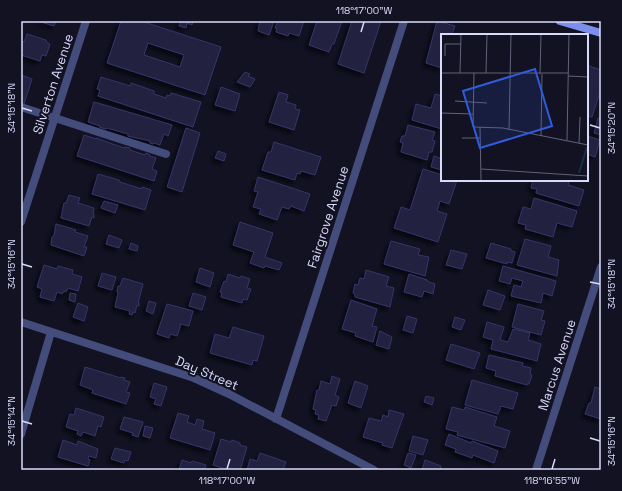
<svg xmlns="http://www.w3.org/2000/svg" width="622" height="491" viewBox="0 0 622 491" font-family="'Space Grotesk',sans-serif">
  <defs>
    <filter id="shadow"><feDropShadow dx="-3.5" dy="3.5" stdDeviation="2" flood-color="#0009"/></filter>
  </defs>
  <rect width="100%" height="100%" fill="#121223"/>
  <path fill="#202041" stroke="#36356a" fill-rule="evenodd" filter="url(#shadow)" d="M 38,21 L 56,21 L 54,26 Z
    M 121,21 L 141,21 L 221,47 L 205,95 L 107,63 ZM 148,43 L 184,55 L 180,67 L 144,55 Z
    M 181,21 L 193,21 L 192,25 L 187,23 L 186,28 L 179,26 Z
    M 260,21 L 274,21 L 269,35 L 258,31 Z
    M 278,21 L 304,21 L 299,36 L 289,33 L 288,36 L 276,32 L 277,28 L 275,28 Z
    M 317,21 L 342,21 L 334,44 L 332,44 L 329,52 L 309,45 Z
    M 352,21 L 381,21 L 364,73 L 338,64 Z
    M 437,21 L 455,26 L 452,34 L 454,35 L 442,35 L 442,68 L 426,63 Z
    M 27,34 L 46,40 L 46,42 L 50,44 L 46,56 L 42,55 L 40,61 L 21,55 L 21,41 L 24,42 Z
    M 589,66 L 601,70 L 601,89 L 592,117 L 587,116 L 587,71 Z
    M 245,72 L 250,74 L 248,76 L 255,79 L 250,87 L 237,82 Z
    M 21,75 L 32,79 L 23,107 L 21,107 Z
    M 101,77 L 130,86 L 131,83 L 154,91 L 154,94 L 166,98 L 167,95 L 170,96 L 171,93 L 201,102 L 193,127 L 98,96 L 100,90 L 97,89 Z
    M 221,87 L 240,94 L 235,111 L 215,105 Z
    M 279,92 L 288,95 L 286,102 L 296,105 L 295,109 L 300,110 L 294,130 L 269,122 Z
    M 435,94 L 442,96 L 442,129 L 412,120 L 416,104 L 431,108 Z
    M 94,102 L 172,125 L 168,136 L 164,134 L 160,145 L 154,143 L 153,144 L 150,143 L 150,141 L 128,136 L 128,134 L 107,128 L 106,129 L 99,127 L 100,126 L 88,122 Z
    M 598,118 L 601,119 L 601,135 L 594,133 Z
    M 408,125 L 435,132 L 432,140 L 435,141 L 432,152 L 429,152 L 427,160 L 401,152 L 403,143 L 400,142 L 402,136 L 405,136 Z
    M 186,128 L 200,133 L 182,192 L 167,187 Z
    M 84,135 L 96,139 L 96,138 L 124,148 L 124,147 L 130,148 L 130,150 L 145,155 L 146,153 L 150,155 L 149,156 L 156,158 L 152,169 L 157,171 L 154,181 L 77,156 Z
    M 587,136 L 600,140 L 595,157 L 587,154 Z
    M 274,142 L 321,157 L 315,175 L 301,171 L 300,174 L 297,173 L 295,180 L 262,170 L 268,152 L 271,152 Z
    M 218,151 L 226,154 L 224,161 L 215,158 Z
    M 434,156 L 442,159 L 442,170 L 431,167 Z
    M 423,169 L 442,175 L 442,180 L 457,180 L 449,204 L 440,201 L 437,211 L 447,214 L 438,242 L 394,228 L 401,207 L 410,210 Z
    M 98,174 L 119,180 L 120,182 L 142,189 L 142,187 L 151,190 L 145,210 L 92,194 Z
    M 258,177 L 310,194 L 304,211 L 291,206 L 289,209 L 282,207 L 277,220 L 259,214 L 261,209 L 253,207 L 258,192 L 254,191 Z
    M 533,180 L 565,180 L 569,181 L 568,185 L 584,190 L 579,206 L 536,193 L 537,189 L 531,188 Z
    M 69,195 L 80,198 L 78,203 L 94,208 L 93,214 L 94,215 L 94,218 L 92,217 L 89,226 L 61,218 L 64,203 L 66,203 Z
    M 534,198 L 577,211 L 572,227 L 557,223 L 553,237 L 525,229 L 526,225 L 518,223 L 523,207 L 531,209 Z
    M 104,201 L 118,205 L 115,213 L 101,208 Z
    M 240,222 L 273,233 L 265,257 L 282,263 L 279,270 L 265,266 L 264,268 L 250,263 L 254,252 L 233,245 Z
    M 56,224 L 76,230 L 75,232 L 88,236 L 84,247 L 87,247 L 84,256 L 51,245 L 52,237 L 54,236 Z
    M 109,235 L 122,240 L 119,248 L 106,244 Z
    M 525,239 L 551,246 L 548,257 L 559,260 L 557,276 L 517,265 Z
    M 391,241 L 420,249 L 418,255 L 429,257 L 425,276 L 384,264 Z
    M 131,243 L 138,246 L 137,251 L 129,249 Z
    M 491,243 L 511,249 L 511,251 L 515,252 L 512,263 L 507,262 L 507,264 L 486,258 Z
    M 451,250 L 467,254 L 462,269 L 446,265 Z
    M 44,265 L 57,269 L 58,266 L 73,270 L 72,274 L 82,277 L 78,291 L 68,288 L 66,292 L 64,291 L 62,294 L 57,292 L 54,301 L 40,297 L 42,289 L 37,287 Z
    M 503,266 L 556,281 L 552,296 L 543,293 L 541,303 L 511,296 L 514,285 L 521,287 L 523,281 L 512,278 L 510,284 L 499,281 Z
    M 200,268 L 214,273 L 210,287 L 196,282 Z
    M 366,270 L 389,277 L 386,286 L 394,288 L 390,307 L 355,297 L 355,294 L 353,293 L 355,284 L 358,285 L 360,278 L 364,279 Z
    M 102,273 L 116,277 L 112,290 L 98,286 Z
    M 228,274 L 240,278 L 241,276 L 250,279 L 247,288 L 251,289 L 247,300 L 243,299 L 242,303 L 221,297 L 222,293 L 220,292 L 224,281 L 226,282 Z
    M 409,274 L 427,280 L 427,281 L 435,284 L 433,294 L 424,291 L 422,297 L 404,292 Z
    M 123,278 L 143,284 L 138,303 L 139,303 L 139,306 L 137,305 L 135,313 L 133,312 L 132,315 L 129,314 L 130,311 L 115,307 L 118,293 L 117,292 L 118,286 L 120,286 Z
    M 488,290 L 505,296 L 500,310 L 483,305 Z
    M 70,293 L 76,294 L 75,302 L 69,300 Z
    M 193,293 L 206,297 L 202,310 L 189,306 Z
    M 351,300 L 377,309 L 372,326 L 377,327 L 373,342 L 355,336 L 356,333 L 342,329 Z
    M 149,301 L 156,303 L 153,314 L 146,311 Z
    M 78,303 L 88,307 L 84,321 L 73,317 Z
    M 167,304 L 193,311 L 189,326 L 181,324 L 177,336 L 170,334 L 169,338 L 157,334 Z
    M 518,304 L 544,311 L 541,320 L 545,321 L 541,335 L 512,327 Z
    M 407,316 L 417,319 L 413,333 L 403,330 Z
    M 455,317 L 465,320 L 461,330 L 452,327 Z
    M 487,322 L 504,327 L 500,340 L 508,342 L 513,329 L 530,333 L 528,340 L 541,344 L 537,361 L 491,349 L 493,340 L 483,337 Z
    M 233,327 L 264,336 L 257,361 L 253,360 L 252,365 L 210,353 L 215,334 L 229,338 Z
    M 380,331 L 392,337 L 389,349 L 376,345 Z
    M 451,344 L 480,353 L 474,369 L 446,360 Z
    M 489,355 L 523,363 L 522,366 L 531,368 L 530,374 L 532,375 L 529,384 L 527,384 L 527,385 L 495,376 L 496,371 L 486,368 Z
    M 85,367 L 121,378 L 121,377 L 125,378 L 124,380 L 130,382 L 126,392 L 130,393 L 126,404 L 92,393 L 93,390 L 80,385 Z
    M 332,376 L 340,379 L 335,395 L 339,397 L 336,406 L 332,405 L 326,421 L 318,419 L 319,415 L 315,414 L 316,410 L 313,409 L 317,390 L 319,390 L 321,381 L 330,384 Z
    M 472,380 L 518,393 L 513,409 L 501,406 L 498,414 L 465,405 Z
    M 355,381 L 368,386 L 361,408 L 348,403 Z
    M 154,383 L 167,387 L 161,406 L 154,404 L 156,399 L 150,397 Z
    M 595,387 L 601,389 L 601,419 L 585,414 L 589,403 L 591,403 Z
    M 426,396 L 434,398 L 432,405 L 424,402 Z
    M 452,407 L 464,410 L 465,407 L 497,417 L 494,426 L 510,431 L 505,448 L 457,435 L 458,432 L 446,429 Z
    M 76,408 L 104,417 L 101,427 L 98,426 L 95,436 L 83,432 L 81,436 L 77,434 L 78,431 L 66,427 L 70,414 L 74,415 Z
    M 389,410 L 404,414 L 392,448 L 382,445 L 383,443 L 363,437 L 369,418 L 381,421 L 383,415 L 388,417 Z
    M 178,413 L 189,416 L 187,422 L 195,425 L 197,419 L 204,421 L 202,429 L 215,433 L 210,450 L 170,438 Z
    M 124,417 L 143,422 L 138,437 L 132,435 L 133,433 L 120,429 Z
    M 145,426 L 153,428 L 150,438 L 143,436 Z
    M 449,434 L 471,443 L 472,441 L 498,451 L 494,463 L 473,455 L 472,458 L 455,452 L 456,449 L 445,445 Z
    M 413,436 L 428,440 L 423,455 L 409,451 Z
    M 221,439 L 231,442 L 232,440 L 240,443 L 240,445 L 247,447 L 240,470 L 229,470 L 213,465 Z
    M 63,440 L 77,445 L 78,441 L 98,449 L 96,458 L 89,456 L 88,459 L 90,460 L 88,466 L 58,457 Z
    M 115,448 L 131,452 L 128,461 L 125,460 L 124,463 L 111,459 Z
    M 260,453 L 286,462 L 283,470 L 247,470 L 250,459 L 257,461 Z
    M 408,453 L 416,455 L 411,468 L 404,465 Z
    M 182,460 L 191,463 L 192,461 L 206,465 L 204,470 L 179,470 Z
    M 425,460 L 441,466 L 440,470 L 422,470 Z"/>
  <g fill="none" stroke-linecap="round" stroke-linejoin="round">
    <path stroke="#434c7b" stroke-width="8" d="M 21,107 L 166,154"/>
    <path stroke="#434c7b" stroke-width="8" d="M 21,222 L 86,21
      M 21,322 L 194,378 L 229,394 L 374,470
      M 276,419 L 404,21
      M 21,434 L 51,332
      M 536,470 L 601,267"/>
    <path stroke="#7c8fed" stroke-width="8" d="M 560,21 L 601,33"/>
  </g>
  <path fill="none" stroke="#d9dbfa" stroke-width="1.5" d="M 361,32 L 364,22M 22,108 L 32,111M 590,125 L 600,128M 22,264 L 32,267M 590,282 L 600,284M 22,421 L 32,424M 590,438 L 600,441M 227,469 L 230,459M 552,469 L 555,459"/>
  <g text-anchor="middle" dominant-baseline="central" stroke-width="4" stroke-linejoin="round" paint-order="stroke">
    <g font-size="13" fill="#d9dbfa" stroke="#121223">
      <text transform="translate(53 84) rotate(-72)">Silverton Avenue</text>
      <text transform="translate(328 217) rotate(-72)">Fairgrove Avenue</text>
      <text transform="translate(557 365) rotate(-72)">Marcus Avenue</text>
      <text transform="translate(207 373) rotate(23)">Day Street</text>
    </g>
  </g>
  <g transform="translate(441 34)">
    <rect width="147" height="147" fill="#121223"/>
    <path fill="none" stroke="#153043" stroke-width="2" d="M 138,139 L 146,113"/>
    <path fill="none" stroke="#626279" stroke-width="1" d="M 4,22 L 4,10 L 20,10M 0,39 L 127,39M 19,39 L 20,0M 33,39 L 32,93 L 62,94 L 147,111M 45,39 L 46,0M 99,40 L 100,0M 127,42 L 147,43M 14,67 L 46,69M 0,79 L 32,80M 39,93 L 40,147M 68,96 L 70,0M 100,102 L 101,40M 21,104 L 39,104M 126,106 L 128,0M 138,109 L 139,83M 40,135 L 147,142"/>
    <path fill="#305cdb" fill-opacity="0.15" stroke="#305cdb" stroke-width="2" d="M 94,35 L 111,92 L 39,114 L 22,57 Z"/>
    <rect width="147" height="147" fill="none" stroke="#d9dbfa" stroke-width="2"/>
  </g>
  <rect width="622" height="491" fill="none" stroke="#121223" stroke-width="44"/>
  <rect x="22" y="22" width="578" height="447" fill="none" stroke="#d9dbfa" stroke-width="1.5"/>
  <g font-size="10" text-anchor="middle" fill="#d9dbfa">
    <text x="364" y="14">118°17'00"W</text>
    <text transform="translate(11 108) rotate(-90)" y="4">34°15'18"N</text>
    <text transform="translate(611 128) rotate(-90)" y="4">34°15'20"N</text>
    <text transform="translate(11 264) rotate(-90)" y="4">34°15'16"N</text>
    <text transform="translate(611 284) rotate(-90)" y="4">34°15'18"N</text>
    <text transform="translate(11 421) rotate(-90)" y="4">34°15'14"N</text>
    <text transform="translate(611 441) rotate(-90)" y="4">34°15'16"N</text>
    <text x="227" y="484">118°17'00"W</text>
    <text x="552" y="484">118°16'55"W</text>
  </g>
</svg>
